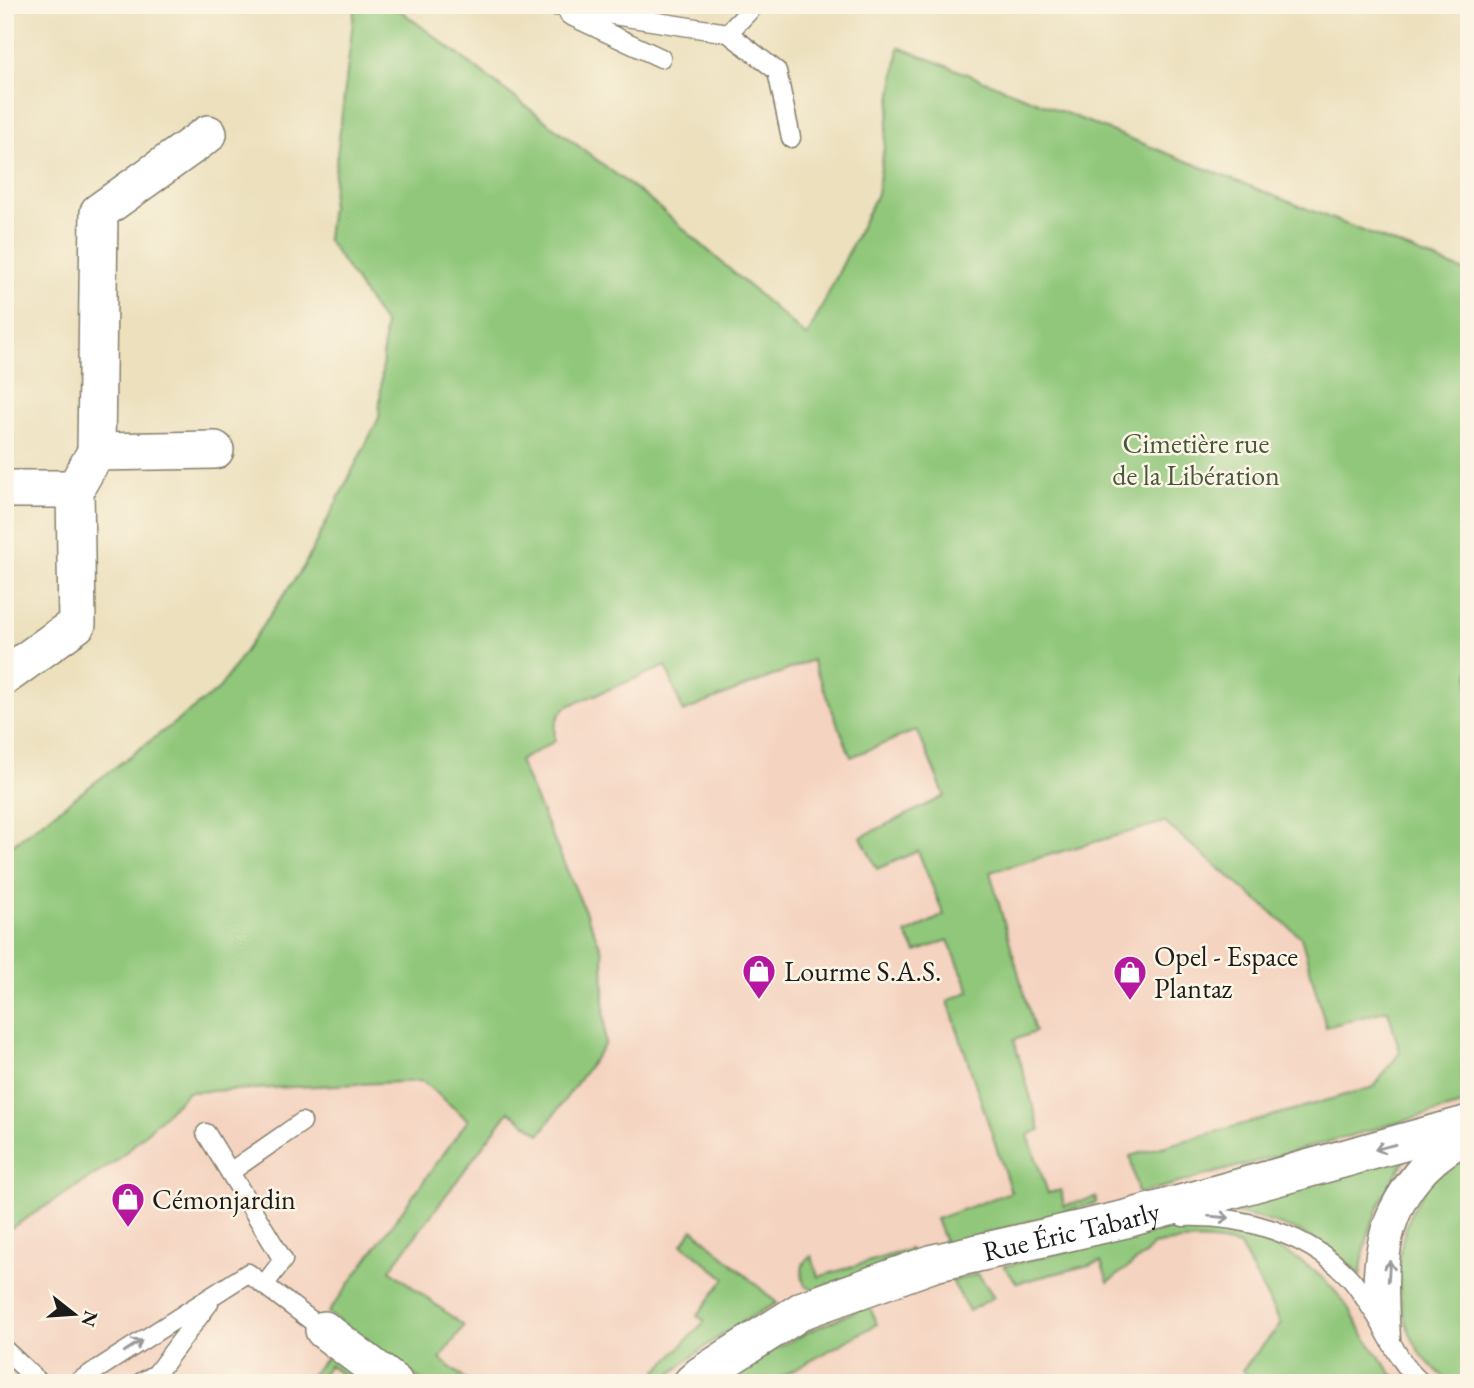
<svg xmlns="http://www.w3.org/2000/svg" width="1474" height="1388" viewBox="0 0 1474 1388" font-family="'EB Garamond',serif">
  <rect width="100%" height="100%" fill="#fcf5e5"/>
  <filter id="ink" filterUnits="userSpaceOnUse"><feTurbulence type="fractalNoise" baseFrequency=".0143" numOctaves="2"/><feDisplacementMap in="SourceGraphic" scale="14" xChannelSelector="R" yChannelSelector="G"/><feConvolveMatrix kernelMatrix="1 2 1 2 8 2 1 2 1" color-interpolation-filters="sRGB"/></filter>
  <filter id="wash" filterUnits="userSpaceOnUse"><feTurbulence type="fractalNoise" baseFrequency=".00686" numOctaves="4" result="noise"/><feDisplacementMap in="SourceGraphic" scale="28" xChannelSelector="R" yChannelSelector="G"/><feGaussianBlur stdDeviation="1.57" result="paint"/><feColorMatrix in="noise" values="0 0 0 0 0 0 0 0 0 0 0 0 0 0 0 0 0 1.4 0 .05"/><feComposite in="paint" operator="in"/></filter>
  <g filter="url(#wash)">
    <rect width="100%" height="100%" fill="#ece0bd"/>
    <path fill="#f4d3c0" d="M 740,441 L 1469,1034 L 1469,1383 L 5,1383 L 5,1225 L 488,728 Z"/>
    <path fill="#90c77a" stroke="#56724b" stroke-width="2" d="M 355,5 L 393,5 L 655,204 L 807,337 L 877,194 L 899,47 L 1469,273 L 1469,1103 L 1138,1194 L 1130,1156 L 1374,1087 L 1400,1052 L 1388,1010 L 1326,1027 L 1301,937 L 1164,822 L 990,872 L 1035,1032 L 1014,1040 L 1040,1130 L 1028,1135 L 1048,1193 L 1061,1190 L 1064,1206 L 1096,1197 L 1096,1203 L 946,1245 L 936,1219 L 1011,1192 L 948,1001 L 970,991 L 948,940 L 916,952 L 906,934 L 944,915 L 918,851 L 877,869 L 861,837 L 945,796 L 917,730 L 851,757 L 812,660 L 683,712 L 666,666 L 568,706 C 556,714 553,728 555,741 L 519,761 L 603,952 L 605,1044 L 540,1134 L 509,1111 L 390,1270 L 464,1326 L 440,1359 L 470,1383 L 425,1383 L 328,1313 L 468,1120 L 422,1081 L 188,1092 L 118,1160 L 5,1232 L 5,850 L 218,690 L 304,566 L 379,418 L 385,325 L 327,239 Z
      M 1412,1150 C 1382,1194 1367,1223 1360,1276 C 1320,1232 1278,1222 1222,1210 Z
      M 1469,1154 L 1469,1383 L 1451,1383 C 1439,1372 1426,1363 1418,1349 C 1380,1286 1398,1184 1469,1154 Z
      M 1183,1228 C 1246,1230 1304,1249 1344,1302 C 1352,1312 1357,1324 1364,1335 C 1375,1351 1387,1367 1399,1383 L 1256,1383 L 1242,1370 L 1281,1324 L 1240,1246 C 1211,1238 1183,1239 1153,1245 L 1146,1254 L 1108,1282 L 1101,1262 L 1017,1283 L 1004,1266 L 1156,1230 Z
      M 693,1229 L 777,1303 C 735,1325 696,1350 661,1383 L 646,1383 L 705,1321 L 697,1316 L 725,1278 L 682,1244 Z
      M 910,1249 L 913,1257 L 814,1289 L 805,1286 C 801,1275 799,1262 812,1256 L 818,1277 Z
      M 978,1274 L 994,1297 L 969,1311 L 952,1281 Z
      M 869,1305 L 877,1324 L 778,1379 L 780,1383 L 722,1383 L 753,1360 L 810,1331 Z
      M 328,1356 L 332,1358 L 367,1383 L 353,1383 L 329,1365 L 316,1383 L 310,1376 Z"/>
  </g>
  <g filter="url(#ink)">
    <g fill="none" stroke-linecap="round" stroke-linejoin="round">
      <defs>
        <path id="service" d="M 549,5 L 728,33 L 777,71 L 791,138
          M 569,15 L 661,58
          M 728,33 L 755,5
          M 206,1133 L 283,1260 L 264,1285
          M 230,1172 L 302,1122
          M 1183,1217 C 1242,1215 1307,1233 1349,1277 C 1360,1289 1368,1304 1377,1317 C 1391,1340 1400,1365 1422,1383
          M 1373,1308 C 1369,1231 1388,1193 1440,1140
          M 1391,1339 C 1388,1277 1382,1221 1429,1173 C 1440,1162 1454,1151 1469,1145
          M 5,1350 L 40,1383
          M 76,1383 L 248,1273 L 324,1330
          M 140,1383 L 156,1374 L 209,1303"/>
        <g id="minor">
          <path d="M 96,452 L 215,450"/>
          <path d="M 5,489 L 75,489 L 96,452 L 99,212 L 208,134"/>
          <path d="M 5,676 L 77,624 L 75,489"/>
          <path d="M 324,1330 L 394,1383"/>
          <path id="s1" d="M 692,1383 L 701,1375 L 803,1310 L 934,1263 L 1126,1219 L 1469,1124"/>
        </g>
      </defs>
      <use href="#service" stroke="#847e6c" stroke-width="21"/>
      <use href="#minor" stroke="#847e6c" stroke-width="40"/>
      <use href="#service" stroke="#fff" stroke-width="18"/>
      <use href="#minor" stroke="#fff" stroke-width="37"/>
    </g>
    <defs><path id="oneway-shaft" d="M-6 0H5M1.5-3L5.5 0L1.5 3" fill="none" stroke-width="1.6" stroke-linecap="round" stroke-linejoin="round" transform="scale(1.75)"/></defs>
    <g stroke="#999">
      <use href="#oneway-shaft" transform="translate(1385 1147) rotate(165)"/>
      <use href="#oneway-shaft" transform="translate(1219 1217) rotate(5)"/>
      <use href="#oneway-shaft" transform="translate(1389 1271) rotate(-86)"/>
      <use href="#oneway-shaft" transform="translate(133 1346) rotate(-33)"/>
    </g>
  </g>
  <defs>
    <symbol id="shop-pin" viewBox="-11 -11 22 30"><path d="M0 17L-7.5 6A9.5 9.5 0 1 1 7.5 6Z" fill="#b5179e" stroke="#fcf5e5"/><path d="M-5-2.5h2.3a2.7 3.5 0 0 1 5.4 0H5L5.5 6h-11ZM-1.5-2.5h3a1.5 2.3 0 0 0-3 0Z" fill="#fff"/></symbol>
  </defs>
  <g fill-rule="evenodd">
    <use href="#shop-pin" x="740" y="952" width="38" height="52"/>
    <use href="#shop-pin" x="1111" y="953" width="38" height="52"/>
    <use href="#shop-pin" x="109" y="1180" width="38" height="52"/>
  </g>
  <g text-anchor="middle" dominant-baseline="central" stroke-width="5" stroke-linejoin="round" paint-order="stroke">
    <g font-size="28" fill="#45583d" stroke="#fcf5e5">
      <text x="1196" y="443">Cimetière rue<tspan x="1196" dy="32">de la Libération</tspan></text>
    </g>
    <g font-size="28" fill="#1c1c1c" stroke="#fcf5e5" text-anchor="start">
      <text x="1154" y="956">Opel - Espace<tspan x="1154" dy="32">Plantaz</tspan></text>
      <text x="784" y="971">Lourme S.A.S.</text>
      <text x="152" y="1199">Cémonjardin</text>
    </g>
    <g font-size="28" fill="#1c1c1c" stroke="#fcf5e5">
      <text stroke="none"><textPath href="#s1" startOffset="413">Rue Éric Tabarly</textPath></text>
    </g>
  </g>
  <rect width="1474" height="1388" fill="none" stroke="#fcf5e5" stroke-width="28"/>
  <g transform="translate(74 1314) rotate(107)" stroke="#fcf5e5" stroke-width="5" paint-order="stroke">
  <path d="M0-5L12 26L0 18L-12 26Z" fill="#1c1c1c"/>
  <text y="-10" font-size="19" font-weight="bold" text-anchor="middle" fill="#1c1c1c">N</text>
  </g>
</svg>
